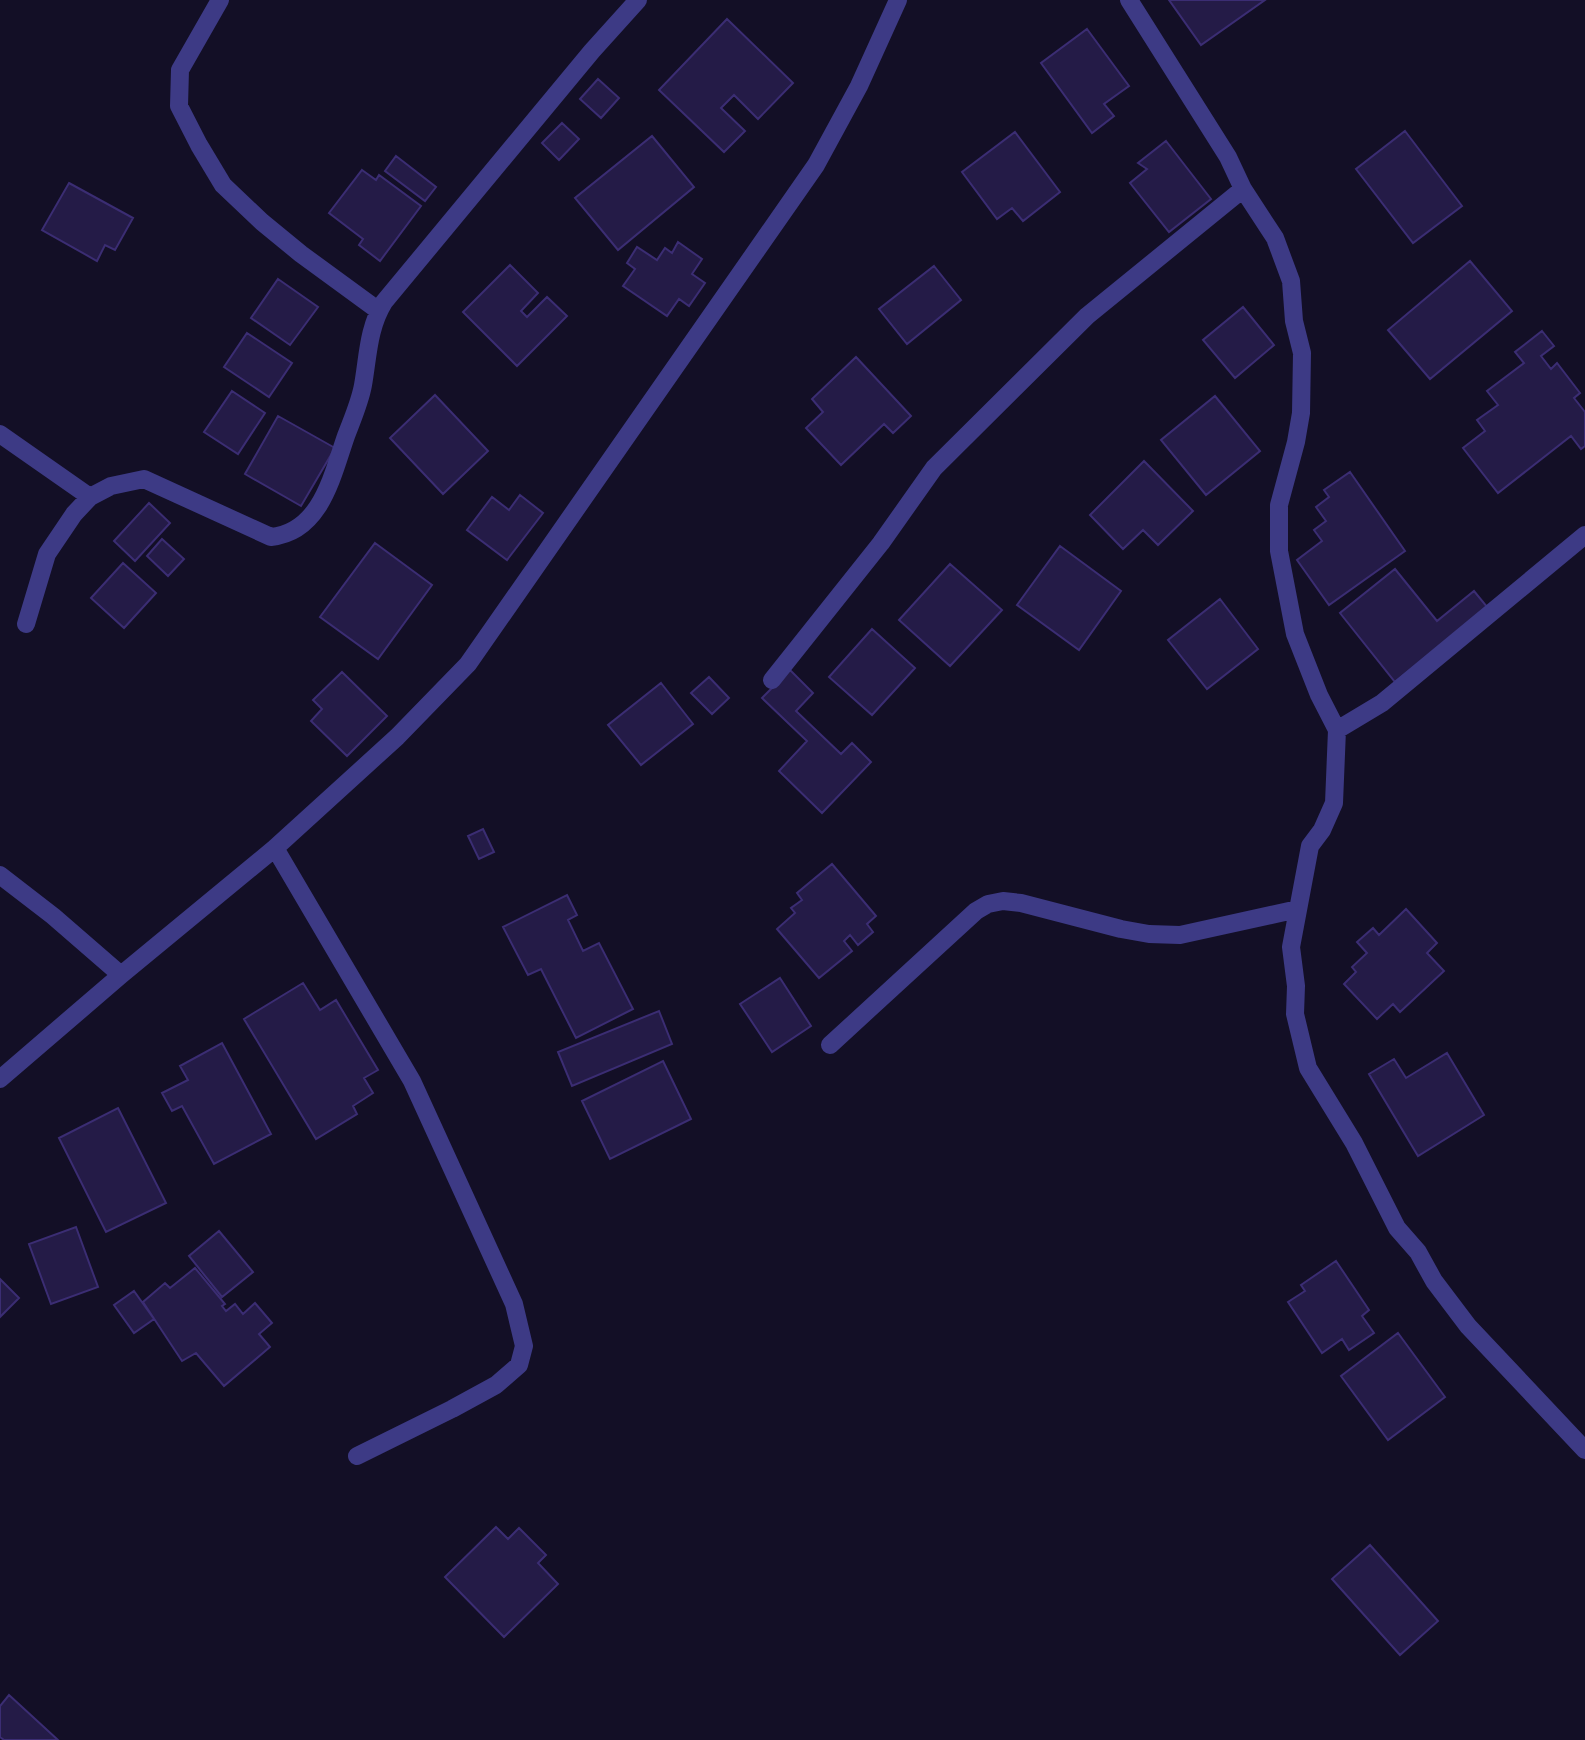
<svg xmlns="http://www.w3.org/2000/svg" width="1585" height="1740" viewBox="0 0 1585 1740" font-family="Karla,sans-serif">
  <rect width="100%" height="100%" fill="#130f26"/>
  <path fill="#241b47" stroke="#3b2d73" stroke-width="2" d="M 1169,0 L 1265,0 L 1201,45 Z
    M 727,19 L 793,83 L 758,119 L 734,95 L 721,108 L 745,131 L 724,152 L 659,90 Z
    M 1087,29 L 1129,86 L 1104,104 L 1114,116 L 1092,133 L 1041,63 Z
    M 598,79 L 619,98 L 601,118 L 580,99 Z
    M 562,123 L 579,139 L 559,160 L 542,143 Z
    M 1405,131 L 1462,206 L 1413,243 L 1356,169 Z
    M 1015,132 L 1060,192 L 1023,221 L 1012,208 L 997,219 L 962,172 Z
    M 652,136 L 694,187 L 618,250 L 575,198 Z
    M 1166,141 L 1211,199 L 1169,232 L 1130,183 L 1147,169 L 1138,163 Z
    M 396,156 L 436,187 L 425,201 L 385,171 Z
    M 362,170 L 376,180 L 379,175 L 421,206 L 380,261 L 359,245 L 363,239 L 329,213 Z
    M 69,183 L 133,218 L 115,250 L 105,245 L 97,261 L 42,230 Z
    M 678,242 L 702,259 L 692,274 L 705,283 L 689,306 L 679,299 L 667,316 L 623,286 L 635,269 L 627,263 L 637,247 L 657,260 L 665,248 L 672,253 Z
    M 1470,261 L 1512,311 L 1430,379 L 1388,330 Z
    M 510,265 L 538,293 L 521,311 L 527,317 L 547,297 L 567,316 L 517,366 L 463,312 Z
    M 934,266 L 961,300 L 907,344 L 879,309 Z
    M 278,279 L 318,307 L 290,345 L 251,318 Z
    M 1243,307 L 1274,345 L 1235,378 L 1203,340 Z
    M 1542,331 L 1554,346 L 1541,356 L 1551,369 L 1557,363 L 1580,393 L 1574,398 L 1585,412 L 1585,446 L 1581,449 L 1571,436 L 1498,493 L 1463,448 L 1485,431 L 1477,420 L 1498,405 L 1487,391 L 1524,363 L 1515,352 Z
    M 247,333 L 292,363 L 269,397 L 224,367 Z
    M 856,357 L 911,416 L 893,433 L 884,424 L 841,465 L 806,428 L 823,412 L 812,399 Z
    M 232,391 L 265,413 L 238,454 L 204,432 Z
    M 435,395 L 488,451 L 443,494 L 390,438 Z
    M 1215,396 L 1260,451 L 1206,495 L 1161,440 Z
    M 278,416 L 335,448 L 301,506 L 245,474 Z
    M 1144,461 L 1193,511 L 1158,545 L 1143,530 L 1123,549 L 1090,515 Z
    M 1350,472 L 1405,551 L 1329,605 L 1297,560 L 1322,541 L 1314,530 L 1326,521 L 1316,507 L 1329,497 L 1324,490 Z
    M 520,495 L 543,513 L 507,560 L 467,530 L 492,497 L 509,510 Z
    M 149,503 L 170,523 L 135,561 L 114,541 Z
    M 162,539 L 184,559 L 168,576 L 147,556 Z
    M 375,543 L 432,585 L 378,659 L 320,617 Z
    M 1060,546 L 1121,591 L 1079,650 L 1017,605 Z
    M 123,563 L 156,593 L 124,628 L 91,598 Z
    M 950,564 L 1002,610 L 950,666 L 899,620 Z
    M 1395,569 L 1437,621 L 1474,591 L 1488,608 L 1395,682 L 1340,613 Z
    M 1220,599 L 1258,649 L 1207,689 L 1168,640 Z
    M 872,629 L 915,668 L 872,715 L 829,677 Z
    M 790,670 L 813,693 L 796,711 L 841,754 L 852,743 L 871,762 L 822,813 L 779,771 L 807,741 L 762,698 Z
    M 342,672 L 387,716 L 347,756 L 311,721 L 322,709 L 313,700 Z
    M 709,677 L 729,698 L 712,714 L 691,693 Z
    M 661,683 L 693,724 L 641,765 L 608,725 Z
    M 483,829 L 494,852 L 479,859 L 468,836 Z
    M 832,864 L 876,916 L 867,924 L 873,932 L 858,945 L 850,935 L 844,941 L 852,951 L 819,978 L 777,929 L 795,913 L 791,908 L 802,900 L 797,893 Z
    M 567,895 L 577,915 L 568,920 L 583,951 L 599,943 L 633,1009 L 576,1038 L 541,969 L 528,975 L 503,927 Z
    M 1406,909 L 1437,943 L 1427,953 L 1444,971 L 1400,1012 L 1393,1004 L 1377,1019 L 1344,984 L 1356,972 L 1352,967 L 1367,953 L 1357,942 L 1373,928 L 1379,935 Z
    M 780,978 L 811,1026 L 772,1052 L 740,1004 Z
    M 303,983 L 320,1010 L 336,1000 L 378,1070 L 364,1078 L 373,1093 L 353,1106 L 357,1114 L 316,1139 L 244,1019 Z
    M 659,1011 L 672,1044 L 572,1086 L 558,1052 Z
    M 222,1043 L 271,1134 L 214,1164 L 182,1106 L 172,1111 L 162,1093 L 188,1080 L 180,1066 Z
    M 1447,1053 L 1484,1115 L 1418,1156 L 1369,1074 L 1394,1059 L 1406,1078 Z
    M 663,1061 L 691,1119 L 610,1159 L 582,1101 Z
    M 118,1108 L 166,1203 L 106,1232 L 59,1138 Z
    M 76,1227 L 98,1287 L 51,1304 L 29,1244 Z
    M 219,1231 L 253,1272 L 222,1297 L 189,1256 Z
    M 1336,1261 L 1369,1310 L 1362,1316 L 1374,1333 L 1349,1350 L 1342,1339 L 1322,1353 L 1288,1302 L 1305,1291 L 1301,1285 Z
    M 195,1268 L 225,1304 L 222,1306 L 226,1311 L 235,1304 L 243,1314 L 255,1303 L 272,1323 L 259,1334 L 270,1347 L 224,1386 L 196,1353 L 182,1361 L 143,1302 L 165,1283 L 170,1288 Z
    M 0,1279 L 19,1298 L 0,1317 Z
    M 134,1291 L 154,1319 L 134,1333 L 114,1305 Z
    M 1398,1333 L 1445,1397 L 1388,1440 L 1341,1376 Z
    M 496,1527 L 508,1539 L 519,1528 L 546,1555 L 538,1563 L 558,1584 L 504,1637 L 445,1577 Z
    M 1370,1545 L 1438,1621 L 1400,1655 L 1332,1579 Z
    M 9,1695 L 58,1740 L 4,1740 L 0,1737 L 0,1706 Z"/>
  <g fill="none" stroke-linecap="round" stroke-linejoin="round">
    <path stroke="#3d3a85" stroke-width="18" d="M 220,0 L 180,70 L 179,106 L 199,145 L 223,185 L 262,222 L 301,254 L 379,311
      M 1129,0 L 1228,157 L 1243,189 L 1275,238 L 1291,281 L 1294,321 L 1302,353 L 1301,413 L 1296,442 L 1279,505 L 1279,551 L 1295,634 L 1319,695 L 1337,730 L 1334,803 L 1322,830 L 1310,846 L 1291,947 L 1296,986 L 1295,1014 L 1308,1068 L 1354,1143 L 1397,1228 L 1418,1252 L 1434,1281 L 1468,1326 L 1585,1450
      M 0,434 L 90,497
      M 26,624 L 47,554 L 74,514 L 90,497 L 111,486 L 144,479 L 271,537 C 321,532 332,476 346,436 C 352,420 360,402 363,385 C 368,357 368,328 384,302 L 592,51 L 638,0
      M 772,680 L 881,543 L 934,468 L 1087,316 L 1243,189
      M 1337,730 L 1382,703 L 1585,535
      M 275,848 L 412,1081 L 514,1304 L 524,1346 L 519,1365 L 496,1385 L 452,1409 L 357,1456
      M 0,875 L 53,916 L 121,975
      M 830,1045 L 976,911 L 988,904 L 1003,901 L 1021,903 L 1121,929 L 1149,934 L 1180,935 L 1298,909
      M 0,1079 L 121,975 L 275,848 L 397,737 L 468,664 L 816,165 L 859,86 L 898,0"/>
  </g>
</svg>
